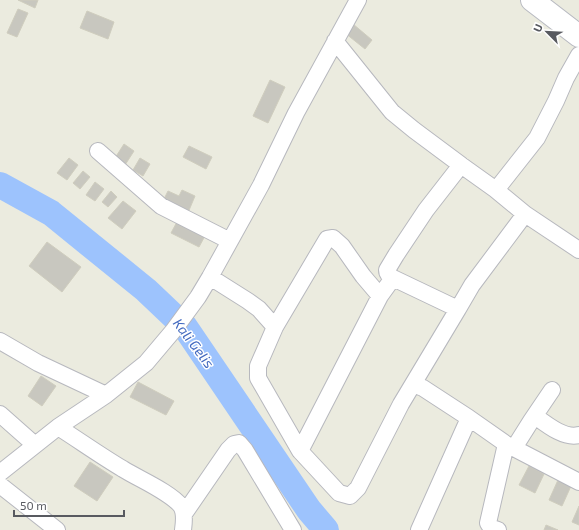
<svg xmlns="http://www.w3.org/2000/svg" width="579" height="530" viewBox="0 0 579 530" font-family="'Exo 2',sans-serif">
  <rect width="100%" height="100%" fill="#ebebdf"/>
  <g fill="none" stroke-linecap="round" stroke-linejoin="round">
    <path stroke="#9dc3fd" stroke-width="26" d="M 0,185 L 51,213 L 146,290 L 185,327 L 309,510 L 326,530"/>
  </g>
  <path fill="#c8c7bf" stroke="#cfcdbe" d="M 18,0 L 38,0 L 35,8 Z
    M 18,9 L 28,13 L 17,37 L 7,33 Z
    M 87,11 L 114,22 L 108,39 L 80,28 Z
    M 353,24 L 372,40 L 365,49 L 345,33 Z
    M 270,80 L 285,87 L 268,123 L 253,116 Z
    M 124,144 L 134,151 L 125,165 L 115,158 Z
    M 189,146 L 212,157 L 206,169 L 183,157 Z
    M 69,158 L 78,165 L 67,180 L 57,173 Z
    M 140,158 L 150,164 L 143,176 L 133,170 Z
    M 83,171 L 90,177 L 80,189 L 73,183 Z
    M 95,182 L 104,189 L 95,201 L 86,195 Z
    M 182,190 L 195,196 L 187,215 L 162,203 L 168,191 L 179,196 Z
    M 111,191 L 117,197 L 108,207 L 102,202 Z
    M 123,201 L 136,211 L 122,229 L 108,218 Z
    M 178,220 L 206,234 L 199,247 L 171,233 Z
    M 47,242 L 81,267 L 62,292 L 29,266 Z
    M 41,376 L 56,386 L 42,406 L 28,396 Z
    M 138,382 L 174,401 L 166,415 L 130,397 Z
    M 90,462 L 113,477 L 97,501 L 74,486 Z
    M 529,466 L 544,474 L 535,493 L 519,485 Z
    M 558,480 L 571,486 L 562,506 L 549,500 Z
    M 579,506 L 579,525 L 572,522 Z
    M 546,525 L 558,530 L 544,530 Z"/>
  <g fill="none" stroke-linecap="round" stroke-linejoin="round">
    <defs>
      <path id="minor" d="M 335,41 L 392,112 L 414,130 L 461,165 L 426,210 L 396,255 L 387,270 C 387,274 389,275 393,278
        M 98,151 L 161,206 L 230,241
        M 461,165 L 496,190 L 525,214
        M 496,190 L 537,138 L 556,101 L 566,78 L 579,55
        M 210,277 L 248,301 L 259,309 L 275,327 L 258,366 L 258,378 L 300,451 L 339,493 L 350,496 L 358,488 L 401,404 L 458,309 L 393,278 L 380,296 L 300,451
        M 458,309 L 472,285 L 525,214 L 579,250
        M 275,327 L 327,239 L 333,238 L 342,246 L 363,276 L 380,296
        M 0,341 L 38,363 L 106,395
        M 413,384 L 423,388 L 469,418 L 506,444 L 579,482
        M 0,414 L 35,445
        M 535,416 C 546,424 564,439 579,435
        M 58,427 C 80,441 101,456 123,469 C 139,479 170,492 181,506 C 185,512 184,523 183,530
        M 514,448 L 531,421 L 552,390
        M 0,473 L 58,427 L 106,395 L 146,363 L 173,331 L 198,297 L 210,277 L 261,185 L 296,113 L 358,0
        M 0,485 L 57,530
        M 184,514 L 228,450 L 234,444 L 239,443 L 245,450 L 293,530
        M 419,530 L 469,418
        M 498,530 C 494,529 490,527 488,523 L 506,444"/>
      <path id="secondary" d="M 532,0 L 579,36"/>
    </defs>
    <use href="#minor" stroke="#b7b8be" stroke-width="18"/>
    <use href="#secondary" stroke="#b8bac1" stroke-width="24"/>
    <use href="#minor" stroke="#fff" stroke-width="16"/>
    <use href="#secondary" stroke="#fff" stroke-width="22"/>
  </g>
  <g text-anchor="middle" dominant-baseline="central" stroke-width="3" stroke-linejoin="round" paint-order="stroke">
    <g font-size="14" font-style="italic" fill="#4269bf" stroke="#fff">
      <text transform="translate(194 343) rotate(53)">Kali Gelis</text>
    </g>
  </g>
  <g transform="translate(547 32) rotate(294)" stroke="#ffffff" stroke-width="3" paint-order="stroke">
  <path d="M0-3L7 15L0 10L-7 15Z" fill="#585a60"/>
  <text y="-6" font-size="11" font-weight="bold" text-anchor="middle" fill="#585a60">U</text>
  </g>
  <path d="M14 510v6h110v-6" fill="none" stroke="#585a60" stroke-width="2"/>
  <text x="20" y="510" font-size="12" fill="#585a60" stroke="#ffffff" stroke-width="3" paint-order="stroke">50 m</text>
</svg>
